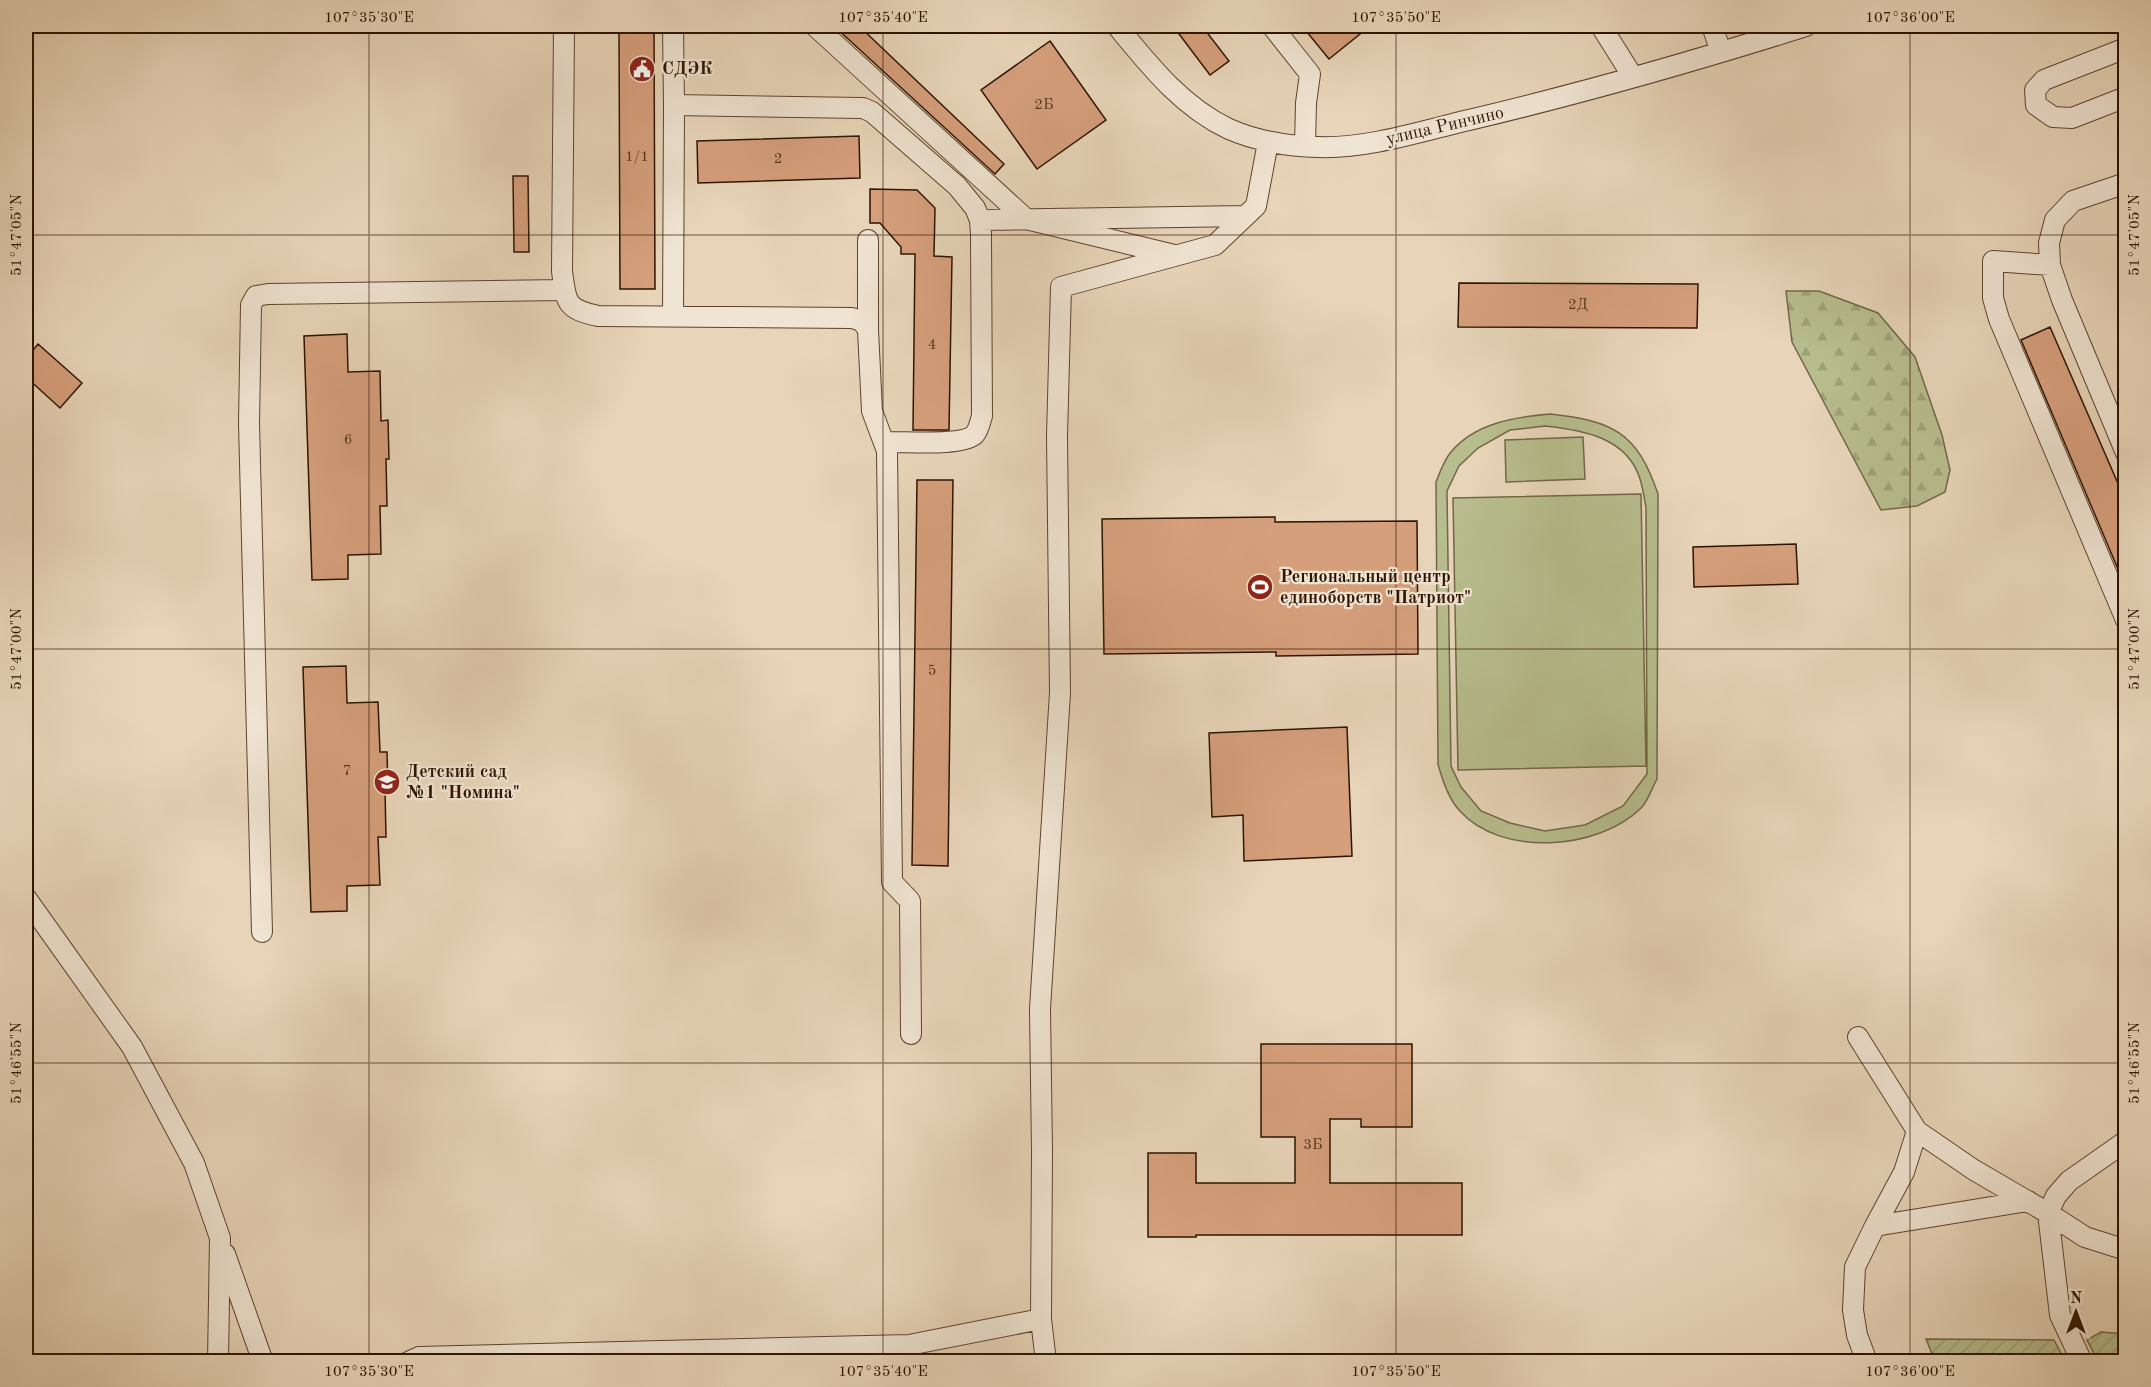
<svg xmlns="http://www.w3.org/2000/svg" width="2151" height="1387" viewBox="0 0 2151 1387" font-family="'Old Standard TT',serif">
  <defs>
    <pattern id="forest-firs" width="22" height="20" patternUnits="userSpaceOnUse" patternTransform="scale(1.5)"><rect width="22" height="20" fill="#b7bd8e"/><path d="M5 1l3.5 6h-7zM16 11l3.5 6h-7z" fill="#9ea279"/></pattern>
    <pattern id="garden-furrows" width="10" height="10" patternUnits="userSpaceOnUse" patternTransform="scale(1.5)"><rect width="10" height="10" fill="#b7bd8e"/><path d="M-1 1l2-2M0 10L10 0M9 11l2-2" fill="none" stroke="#9ea279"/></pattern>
  </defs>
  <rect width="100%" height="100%" fill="#e8d5b9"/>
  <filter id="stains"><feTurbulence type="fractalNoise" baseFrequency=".00333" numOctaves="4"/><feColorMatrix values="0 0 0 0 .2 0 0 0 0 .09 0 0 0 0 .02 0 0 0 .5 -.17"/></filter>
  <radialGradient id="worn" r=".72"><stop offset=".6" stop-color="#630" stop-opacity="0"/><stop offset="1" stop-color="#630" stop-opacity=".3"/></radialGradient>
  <path fill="url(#forest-firs)" stroke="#726847" stroke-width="1.5" d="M 1786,291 L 1819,291 L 1878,313 L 1915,357 L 1942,435 L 1950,470 L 1945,492 L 1917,506 L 1881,510 L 1792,342 Z"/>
  <path fill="url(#garden-furrows)" stroke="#726847" stroke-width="1.5" d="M 2101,1332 L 2125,1334 L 2125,1361 L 2098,1361 L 2087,1340 Z
    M 1926,1339 L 2054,1340 L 2065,1361 L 1935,1361 Z"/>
  <path fill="#b7bd8e" stroke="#726847" stroke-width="1.5" fill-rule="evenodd" d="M 1550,414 C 1613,421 1637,432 1658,494 L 1657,779 C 1652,788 1648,801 1641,808 C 1599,850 1501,858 1459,810 C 1449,799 1442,779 1438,764 L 1436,482 C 1440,472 1444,460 1451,452 C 1475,423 1515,417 1550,414 ZM 1545,426 C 1582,430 1627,437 1640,479 C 1643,488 1644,498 1646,507 L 1647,774 L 1623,806 L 1585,825 L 1545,831 L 1510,823 L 1481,811 L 1461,787 L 1451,766 L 1447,491 L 1459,466 L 1478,448 L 1510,430 Z
    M 1583,437 L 1585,479 L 1506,482 L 1505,440 Z
    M 1641,494 L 1646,766 L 1458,770 L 1453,498 Z"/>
  <path fill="#d69f7c" stroke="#2d1300" stroke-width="1.5" d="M 619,26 L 654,26 L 655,289 L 620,289 Z
    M 834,26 L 859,26 L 1004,164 L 995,174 Z
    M 1173,26 L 1202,26 L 1229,61 L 1210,75 Z
    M 1302,26 L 1370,26 L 1329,59 Z
    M 1050,41 L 1106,120 L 1037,169 L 981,90 Z
    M 859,136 L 860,178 L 698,183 L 697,141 Z
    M 513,176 L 528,176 L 529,252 L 514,252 Z
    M 870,189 L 917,190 L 935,208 L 934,256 L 952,257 L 949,430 L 913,430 L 915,254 L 901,254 L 901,247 L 880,223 L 870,223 Z
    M 1459,283 L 1698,284 L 1697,328 L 1458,327 Z
    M 2050,327 L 2126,502 L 2126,588 L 2021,340 Z
    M 347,334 L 348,372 L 380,371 L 381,421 L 388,420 L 389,459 L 386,459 L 387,506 L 380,506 L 381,554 L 348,555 L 348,579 L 312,580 L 304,336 Z
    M 38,344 L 82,383 L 60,408 L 26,377 L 26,359 Z
    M 917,480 L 953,480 L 948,866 L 912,865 Z
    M 1275,517 L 1275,522 L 1417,521 L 1418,654 L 1276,656 L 1276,652 L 1104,654 L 1102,519 Z
    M 1796,544 L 1798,584 L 1694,587 L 1693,547 Z
    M 346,666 L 347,703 L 378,702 L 380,752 L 387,752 L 388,790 L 385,790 L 386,837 L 378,837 L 380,885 L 347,886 L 347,911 L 311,912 L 303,667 Z
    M 1347,727 L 1352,856 L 1244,861 L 1243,815 L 1212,817 L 1209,733 Z
    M 1261,1044 L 1412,1044 L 1412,1127 L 1361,1127 L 1361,1119 L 1330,1119 L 1330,1183 L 1462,1183 L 1462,1235 L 1196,1235 L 1196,1237 L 1148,1237 L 1148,1153 L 1196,1153 L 1196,1183 L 1295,1183 L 1295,1137 L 1261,1137 Z"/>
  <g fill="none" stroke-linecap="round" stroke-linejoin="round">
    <defs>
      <path id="minor" d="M 564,26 L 562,271 C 566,302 565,309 598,316 L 852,318 L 862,321 L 868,330 L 872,411 L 887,451 L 892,882 L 910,901 L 911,1034
        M 673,26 L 674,105 L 863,108 L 872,112 L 957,186 L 975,208 L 980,220 L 981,234 L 982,416 C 980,422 979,429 975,434 C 963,447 903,441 885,442
        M 815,26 L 1026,219 L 1174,255
        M 1117,26 C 1149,65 1182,107 1229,129 C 1256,141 1288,146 1318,147 C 1367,149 1422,131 1469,120 C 1583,93 1695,61 1806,26
        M 1272,26 L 1310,74 L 1306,103 L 1305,146
        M 1601,26 L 1633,77
        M 1712,26 L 1721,52
        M 2126,48 L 2044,80 L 2035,90 L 2036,105 L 2053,117 L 2072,118 L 2126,97
        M 2126,183 L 2073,201 L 2055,220 L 2049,243 L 2050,265 L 2062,300 L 2126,453
        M 980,220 L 1245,216
        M 868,240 L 868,330
        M 2050,265 L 1993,261 L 1993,298 L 1999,319 L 2126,620
        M 673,316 L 674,105
        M 26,898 L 132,1047 L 194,1163 L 220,1238 L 218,1362
        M 262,932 L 249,423 L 251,305 L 256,296 L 268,294 L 564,290
        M 1858,1037 L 1917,1131 L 1974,1170 L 2048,1213 L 2060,1315 L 2082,1362
        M 2126,1141 L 2069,1181 L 2056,1196 L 2048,1213 L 2085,1237 L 2126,1250
        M 1875,1226 L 1904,1172 L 1917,1131
        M 225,1254 L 263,1362
        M 408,1362 L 419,1357 L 909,1345 L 1041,1319
        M 1046,1362 L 1041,1319 L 1042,1151 L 1040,1009 L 1060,693 L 1057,436 L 1061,287 L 1215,245 L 1256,206 L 1268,142
        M 1867,1362 L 1857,1335 L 1853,1310 L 1855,1267 L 1875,1226 L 2028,1201"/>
    </defs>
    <use href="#minor" stroke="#5c442e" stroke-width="22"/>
    <use href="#minor" stroke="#f0e4d2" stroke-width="20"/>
  </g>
  <path fill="none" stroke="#2d1300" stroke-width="1.5" stroke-opacity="0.45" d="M 369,26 L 369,1362M 883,26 L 883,1362M 1396,26 L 1396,1362M 1910,26 L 1910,1362M 26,235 L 2126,235M 26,649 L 2126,649M 26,1063 L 2126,1063"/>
  <defs>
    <symbol id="civic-disc" viewBox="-11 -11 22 22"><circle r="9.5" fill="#8f2418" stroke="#f0e4d2"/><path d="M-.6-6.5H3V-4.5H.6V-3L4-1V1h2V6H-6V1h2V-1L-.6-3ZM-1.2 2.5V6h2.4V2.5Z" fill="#fff"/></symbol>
    <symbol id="stadium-disc" viewBox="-11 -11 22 22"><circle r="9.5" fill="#8f2418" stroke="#f0e4d2"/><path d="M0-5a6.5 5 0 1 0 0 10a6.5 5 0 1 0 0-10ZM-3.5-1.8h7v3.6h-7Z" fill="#fff"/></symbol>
    <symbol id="school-disc" viewBox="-11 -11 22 22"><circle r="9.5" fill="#8f2418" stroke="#f0e4d2"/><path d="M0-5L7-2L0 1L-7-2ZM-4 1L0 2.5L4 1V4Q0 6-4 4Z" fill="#fff"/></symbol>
  </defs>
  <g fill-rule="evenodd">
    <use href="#civic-disc" x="627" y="54" width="30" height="30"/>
    <use href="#stadium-disc" x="1245" y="572" width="30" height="30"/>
    <use href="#school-disc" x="372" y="767" width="30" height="30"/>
  </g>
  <g text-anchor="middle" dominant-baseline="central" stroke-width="4.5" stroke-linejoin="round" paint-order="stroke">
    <g font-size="15" fill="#57361f">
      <text x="1044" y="105">2Б</text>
      <text x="637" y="157">1/1</text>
      <text x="778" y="159">2</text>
      <text x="1578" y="305">2Д</text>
      <text x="932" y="345">4</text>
      <text x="348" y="440">6</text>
      <text x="932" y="671">5</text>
      <text x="347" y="771">7</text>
      <text x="1313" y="1145">3Б</text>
    </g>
    <g font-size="18" font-weight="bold" fill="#2d1300" stroke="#f0e4d2" text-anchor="start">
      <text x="662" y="69">СДЭК</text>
      <text x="1280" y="577">Региональный центр<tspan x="1280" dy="21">единоборств "Патриот"</tspan></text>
      <text x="406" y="772">Детский сад<tspan x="406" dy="21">№1 "Номина"</tspan></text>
    </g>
    <g font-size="18" fill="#2d1300" stroke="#f0e4d2">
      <text transform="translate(1445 126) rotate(-13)">улица Ринчино</text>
    </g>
  </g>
  <rect width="2151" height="1387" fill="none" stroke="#e8d5b9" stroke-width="66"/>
  <g transform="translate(2076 1312)" stroke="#f0e4d2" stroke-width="4.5" paint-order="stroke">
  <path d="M0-4.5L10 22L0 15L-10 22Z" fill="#2d1300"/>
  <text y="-9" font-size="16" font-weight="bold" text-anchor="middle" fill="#2d1300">N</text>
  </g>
  <rect x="33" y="33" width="2085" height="1321" fill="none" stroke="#2d1300" stroke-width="2"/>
  <g font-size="15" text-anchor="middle" fill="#2d1300">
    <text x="369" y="22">107°35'30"E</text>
    <text x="883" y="22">107°35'40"E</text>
    <text x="1396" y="22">107°35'50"E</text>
    <text x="1910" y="22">107°36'00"E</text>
    <text transform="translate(16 235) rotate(-90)" y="5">51°47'05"N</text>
    <text transform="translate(2134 235) rotate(-90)" y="5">51°47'05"N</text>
    <text transform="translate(16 649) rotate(-90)" y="5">51°47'00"N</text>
    <text transform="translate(2134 649) rotate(-90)" y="5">51°47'00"N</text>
    <text transform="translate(16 1063) rotate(-90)" y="5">51°46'55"N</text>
    <text transform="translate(2134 1063) rotate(-90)" y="5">51°46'55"N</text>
    <text x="369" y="1376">107°35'30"E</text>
    <text x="883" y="1376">107°35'40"E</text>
    <text x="1396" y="1376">107°35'50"E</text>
    <text x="1910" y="1376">107°36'00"E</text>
  </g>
  <rect width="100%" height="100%" filter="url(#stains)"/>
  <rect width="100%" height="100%" fill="url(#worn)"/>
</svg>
